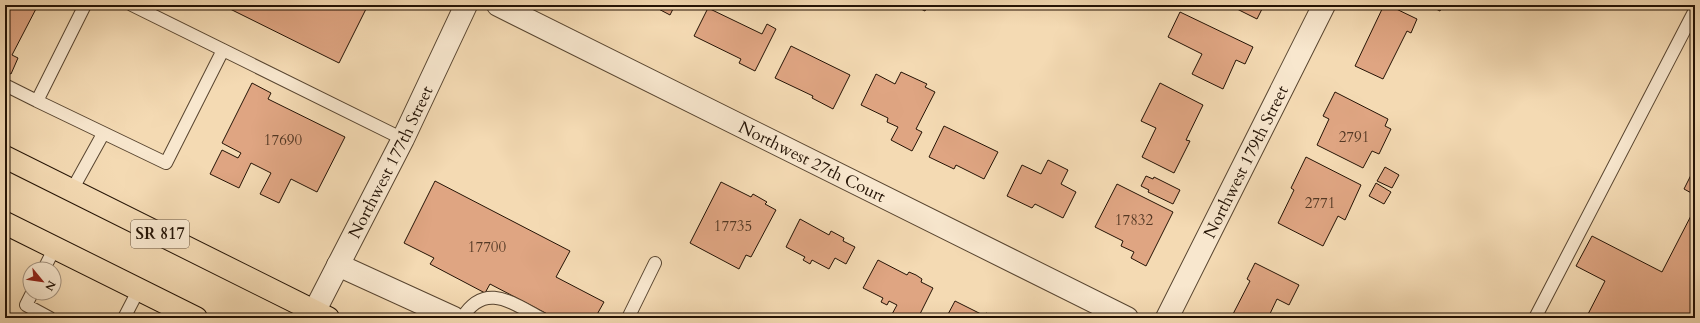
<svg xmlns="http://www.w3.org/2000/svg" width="1700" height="323" viewBox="0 0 1700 323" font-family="Cardo,serif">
  <rect width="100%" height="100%" fill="#f4dab3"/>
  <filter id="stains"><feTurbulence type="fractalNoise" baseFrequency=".005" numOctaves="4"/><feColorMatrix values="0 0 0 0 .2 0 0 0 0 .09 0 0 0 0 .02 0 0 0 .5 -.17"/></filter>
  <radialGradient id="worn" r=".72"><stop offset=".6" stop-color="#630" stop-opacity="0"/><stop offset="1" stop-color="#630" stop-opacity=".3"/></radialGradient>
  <path fill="#dfa582" stroke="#241305" d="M 5,5 L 38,5 L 12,55 L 18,58 L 11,74 L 5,71 Z
    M 222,5 L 368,5 L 339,63 Z
    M 651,5 L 675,5 L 670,15 Z
    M 913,5 L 928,5 L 925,11 Z
    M 1229,5 L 1264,5 L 1257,19 Z
    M 1384,5 L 1388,5 L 1417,19 L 1411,33 L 1407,31 L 1383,79 L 1355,66 Z
    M 1428,5 L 1443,5 L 1440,11 Z
    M 708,8 L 762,34 L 767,24 L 776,29 L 755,71 L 739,63 L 741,59 L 694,36 Z
    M 1180,12 L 1253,47 L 1245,64 L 1236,60 L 1223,89 L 1192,74 L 1202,54 L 1168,37 Z
    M 791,46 L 850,75 L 833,109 L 812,98 L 813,96 L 775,78 Z
    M 901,72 L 927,84 L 925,87 L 935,92 L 916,129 L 922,132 L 912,151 L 891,140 L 898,127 L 887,122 L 888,118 L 861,105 L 876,74 L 895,84 Z
    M 252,83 L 271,93 L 268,99 L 345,137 L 317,192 L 291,179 L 279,203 L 260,194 L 271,173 L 251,163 L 239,188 L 210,174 L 222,150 L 238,158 L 241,153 L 222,143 Z
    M 1160,83 L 1203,105 L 1186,140 L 1190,141 L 1174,173 L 1142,157 L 1156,128 L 1141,121 Z
    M 1335,92 L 1388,119 L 1385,126 L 1391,129 L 1379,154 L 1372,151 L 1363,168 L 1317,145 L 1329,119 L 1323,116 Z
    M 944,126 L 998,152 L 984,179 L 956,165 L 954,169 L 929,157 Z
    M 1306,157 L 1361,185 L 1345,220 L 1338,216 L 1323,246 L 1278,223 L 1294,190 L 1291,188 Z
    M 1048,160 L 1068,170 L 1061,184 L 1076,192 L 1063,218 L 1035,204 L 1032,208 L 1007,196 L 1022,165 L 1041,174 Z
    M 1385,167 L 1399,175 L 1392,188 L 1377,181 Z
    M 1695,167 L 1695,195 L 1684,189 Z
    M 1146,176 L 1153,179 L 1154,177 L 1180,190 L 1173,204 L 1148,192 L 1149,190 L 1141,186 Z
    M 435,181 L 570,251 L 556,277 L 604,302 L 595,318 L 555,318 L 490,284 L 485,293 L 430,264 L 434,258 L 404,243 Z
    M 721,182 L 751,197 L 753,194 L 767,202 L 765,204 L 776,210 L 751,257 L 746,255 L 739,269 L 690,243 Z
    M 1376,183 L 1391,192 L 1384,204 L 1369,196 Z
    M 1117,184 L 1173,212 L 1146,266 L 1131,258 L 1134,252 L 1121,246 L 1123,241 L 1095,227 Z
    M 1695,208 L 1695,318 L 1586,318 L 1605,281 L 1576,266 L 1592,236 L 1662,272 Z
    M 800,219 L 829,235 L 831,231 L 844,238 L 843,241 L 855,247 L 846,264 L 835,258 L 829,269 L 812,260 L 810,264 L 803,260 L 805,257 L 786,247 Z
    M 878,260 L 907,275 L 909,272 L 916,275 L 922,279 L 921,282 L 933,288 L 918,318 L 891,316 L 897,305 L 889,301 L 887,305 L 881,302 L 883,298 L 863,288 Z
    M 1255,263 L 1299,285 L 1289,305 L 1277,299 L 1268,318 L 1237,318 L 1232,316 L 1250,281 L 1247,279 Z
    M 955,301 L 985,316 L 986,313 L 997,318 L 946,318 Z"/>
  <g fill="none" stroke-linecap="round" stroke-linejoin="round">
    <defs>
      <path id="lane" d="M 132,5 L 403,139
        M 5,85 L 37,101 L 85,5
        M 37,101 L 166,163 L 223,50
        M 72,190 L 103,134
        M 44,269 L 55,247
        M 32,293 L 26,305 L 50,318
        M 124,318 L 139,289
        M 462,318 C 485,281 512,303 541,318
        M 628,318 L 655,263
        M 1535,318 L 1695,10"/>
      <g id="street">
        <path id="s1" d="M 498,5 L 1127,318"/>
        <path d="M 338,265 L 454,318"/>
        <path id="s2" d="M 311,318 L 403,139 L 466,5"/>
        <path id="s3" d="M 1167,318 L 1324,5"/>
      </g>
      <path id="primary" d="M 5,157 L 328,318
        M 5,223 L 196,318"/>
    </defs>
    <use href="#lane" stroke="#584530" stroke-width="14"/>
    <use href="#street" stroke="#584530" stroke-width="24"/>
    <use href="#primary" stroke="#241305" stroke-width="24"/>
    <use href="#lane" stroke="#f8e7ce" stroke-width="12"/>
    <use href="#street" stroke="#f8e7ce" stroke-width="22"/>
    <use href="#primary" stroke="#f4dab3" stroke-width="22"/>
  </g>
  <g text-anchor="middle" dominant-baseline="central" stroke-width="3" stroke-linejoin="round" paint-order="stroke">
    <g font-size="15" fill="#533824">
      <text x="1354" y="137">2791</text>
      <text x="283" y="140">17690</text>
      <text x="1320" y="203">2771</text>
      <text x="1134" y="220">17832</text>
      <text x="733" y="226">17735</text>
      <text x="487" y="247">17700</text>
    </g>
    <rect fill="#f8e7ce" stroke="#645341" stroke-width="1" x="131" y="220" width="58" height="28" rx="3"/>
    <g font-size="16" font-weight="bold" fill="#241305">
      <text x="160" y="234">SR 817</text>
    </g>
    <g font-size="17" fill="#241305" stroke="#f8e7ce">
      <text stroke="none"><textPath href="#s3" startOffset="175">Northwest 179th Street</textPath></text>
      <text stroke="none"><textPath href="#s2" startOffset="175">Northwest 177th Street</textPath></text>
      <text stroke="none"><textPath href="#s1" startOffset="351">Northwest 27th Court</textPath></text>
    </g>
  </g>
  <rect width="1700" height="323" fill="none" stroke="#f4dab3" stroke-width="20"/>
  <rect x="6" y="6" width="1688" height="311" fill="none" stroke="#241305" stroke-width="2"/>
  <rect x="10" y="10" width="1680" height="303" fill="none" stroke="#241305"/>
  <g transform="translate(42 281) rotate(119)"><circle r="19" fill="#f8e7ce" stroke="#a3927e"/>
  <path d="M0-3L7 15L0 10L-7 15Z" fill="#8f2418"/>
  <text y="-6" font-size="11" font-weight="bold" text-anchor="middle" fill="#241305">N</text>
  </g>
  <rect width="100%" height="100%" filter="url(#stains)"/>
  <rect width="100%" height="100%" fill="url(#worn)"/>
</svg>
